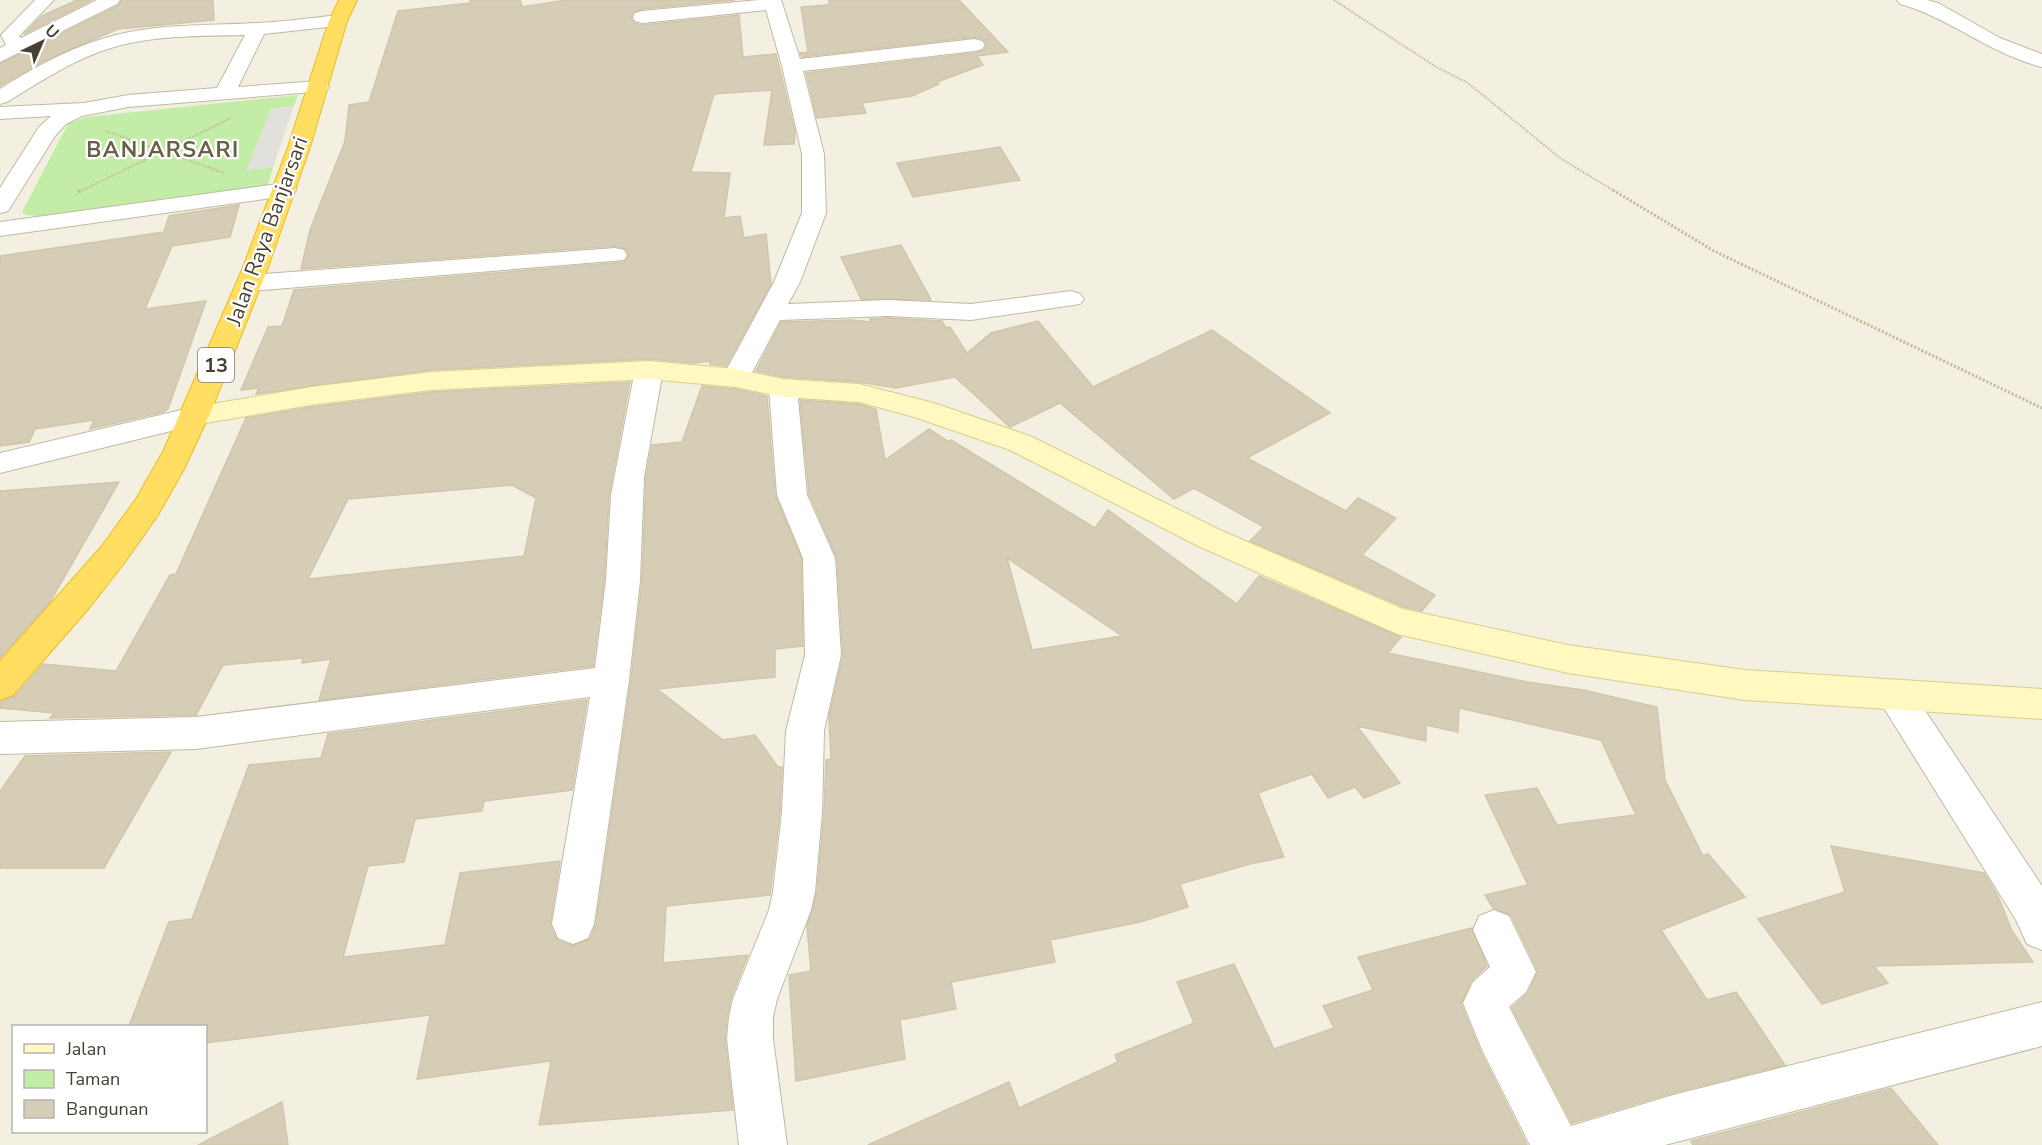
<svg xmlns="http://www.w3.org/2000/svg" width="2042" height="1145" viewBox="0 0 2042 1145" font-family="'Nunito Sans',sans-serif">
  <rect width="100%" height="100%" fill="#f3f0e2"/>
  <path fill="#c3eca6" d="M 298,95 L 294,106 L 271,109 L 247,170 L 273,167 L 268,185 L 40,216 L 26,215 L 22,212 L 68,124 L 86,117 Z"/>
  <path fill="#e2e0db" d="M 294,106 L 273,167 L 247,170 L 271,109 Z"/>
  <path fill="#d5cdb6" stroke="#d1c6a9" stroke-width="1.5" fill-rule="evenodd" d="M 77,0 L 92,0 L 24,34 L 42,16 Z
    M 122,0 L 213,0 L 214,20 L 118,29 L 48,59 L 0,86 L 0,64 L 118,6 Z
    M 470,0 L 520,0 L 522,7 L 567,0 L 735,0 L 642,9 L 633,12 L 631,18 L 634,23 L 642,25 L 739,15 L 743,57 L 776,54 L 795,132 L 794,144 L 764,145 L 772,90 L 714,94 L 691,172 L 730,173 L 724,218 L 740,216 L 744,238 L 766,234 L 771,284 L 726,366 L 710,364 L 711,361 L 694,363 L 649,359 L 431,370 L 256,394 L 259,388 L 241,390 L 268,327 L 282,326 L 294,290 L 624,262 L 629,256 L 626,249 L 615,246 L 301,269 L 310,230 L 345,141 L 349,105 L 369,102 L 398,11 L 471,3 Z
    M 829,0 L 959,0 L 1008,52 L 977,56 L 983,65 L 937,82 L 939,84 L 912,96 L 862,103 L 866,113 L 817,118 L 806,73 L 975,53 L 984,50 L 987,45 L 983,39 L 975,37 L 802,57 L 800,53 L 808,52 L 801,7 L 829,5 Z
    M 1000,147 L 1020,180 L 913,197 L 897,163 Z
    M 239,205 L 230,237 L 172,246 L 145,309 L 206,301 L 168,409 L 163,412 L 90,429 L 94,420 L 35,429 L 29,442 L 0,446 L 0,256 L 164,232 L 169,216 Z
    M 901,245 L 931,300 L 861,299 L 841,257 Z
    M 888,318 L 942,321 L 946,328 L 950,327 L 967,353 L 991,333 L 1038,321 L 1093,387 L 1212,330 L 1330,413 L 1247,458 L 1346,511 L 1358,498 L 1396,518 L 1362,555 L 1435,595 L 1422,611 L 1404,607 L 1250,541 L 1264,527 L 1194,488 L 1174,499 L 1060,403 L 1010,427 L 955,377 L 896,388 L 859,382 L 783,377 L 756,371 L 781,322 L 851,320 L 871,322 L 870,319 Z
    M 630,382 L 609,495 L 604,581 L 593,666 L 319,700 L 331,659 L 302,663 L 303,658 L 223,665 L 196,715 L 50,718 L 54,713 L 0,708 L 0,702 L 15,696 L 43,664 L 116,671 L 170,575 L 176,574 L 246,418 L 311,407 L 431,392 ZM 512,485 L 536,498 L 524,556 L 308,579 L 348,499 Z
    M 702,386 L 736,389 L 767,396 L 775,495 L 801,558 L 803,646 L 775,649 L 775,677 L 657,689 L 723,740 L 755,735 L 778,767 L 782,767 L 780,812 L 770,895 L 666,906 L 663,963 L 748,955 L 731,998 L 727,1017 L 725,1039 L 733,1110 L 539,1125 L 551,1061 L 417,1079 L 430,1015 L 206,1043 L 206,1026 L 129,1026 L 169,922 L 192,919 L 249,765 L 321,758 L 328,734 L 587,700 L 572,790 L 484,801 L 482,811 L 415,819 L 404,862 L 368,866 L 343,957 L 445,945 L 460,873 L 560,861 L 550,925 L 557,940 L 572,946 L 590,939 L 596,924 L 631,680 L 642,581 L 646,477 L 652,445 L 682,442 Z
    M 800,400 L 859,404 L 876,409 L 885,460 L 929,429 L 949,442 L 951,440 L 1095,528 L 1108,510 L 1237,604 L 1259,576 L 1401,637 L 1388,653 L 1527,682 L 1583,690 L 1657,707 L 1665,780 L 1703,856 L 1708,854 L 1745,897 L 1661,930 L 1707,1000 L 1736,992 L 1785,1065 L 1672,1093 L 1572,1123 L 1512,1008 L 1528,993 L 1538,971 L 1511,915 L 1493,908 L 1485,895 L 1528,885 L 1485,795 L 1537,788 L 1557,825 L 1636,815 L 1601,740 L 1459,708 L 1458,732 L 1426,725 L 1426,741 L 1357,726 L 1400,783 L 1364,798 L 1355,787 L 1328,798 L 1312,774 L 1258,793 L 1284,857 L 1250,864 L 1180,884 L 1188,907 L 1140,922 L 1050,940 L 1055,962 L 951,982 L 956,1009 L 900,1020 L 905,1059 L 796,1081 L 789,975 L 811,971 L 807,926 L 817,892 L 824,812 L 826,760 L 831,759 L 829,717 L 843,655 L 837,558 L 809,494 ZM 1007,558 L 1122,636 L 1032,650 Z
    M 119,482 L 50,602 L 0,658 L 0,491 Z
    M 171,752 L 104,868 L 0,868 L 0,791 L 25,756 Z
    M 1831,846 L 1984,873 L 1998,896 L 2012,931 L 2033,962 L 1874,966 L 1888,983 L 1822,1004 L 1758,919 L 1845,892 Z
    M 1472,928 L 1487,966 L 1471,981 L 1461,1004 L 1481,1053 L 1527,1145 L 868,1145 L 1009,1082 L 1019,1108 L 1118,1062 L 1115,1055 L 1194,1023 L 1177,982 L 1234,964 L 1274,1049 L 1334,1028 L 1323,1006 L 1373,990 L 1358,957 Z
    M 1891,1088 L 1938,1145 L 1693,1145 L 1691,1141 Z
    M 282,1102 L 288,1145 L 198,1145 Z"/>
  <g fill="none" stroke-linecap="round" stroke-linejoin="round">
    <defs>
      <path id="street" d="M 35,0 L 54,0 L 19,36 L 21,38 L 97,0 L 120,0 L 117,4 L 0,62 L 0,48 L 6,45 L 1,35 Z
        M 759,0 L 781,0 L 800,59 L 975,39 L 982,41 L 985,45 L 982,49 L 975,51 L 803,71 L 824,154 L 826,213 L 800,282 L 788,304 L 888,300 L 971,304 L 1071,291 L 1080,294 L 1084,299 L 1080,304 L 971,320 L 888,316 L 780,320 L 746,384 L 736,387 L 726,384 L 722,378 L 774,282 L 802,213 L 802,154 L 782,66 L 766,10 L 642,23 L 635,21 L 633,17 L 635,13 L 642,11 Z
        M 1897,0 L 1927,0 L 1938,3 L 2000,38 L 2042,54 L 2042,67 C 1990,54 1950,18 1900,4 Z
        M 338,15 L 345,17 L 347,21 L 345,25 L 264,34 L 238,87 L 319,81 L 326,83 L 329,87 L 326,91 L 128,107 L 82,116 L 66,124 L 55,136 L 8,211 L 0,213 L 0,188 L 39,127 L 51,116 L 0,119 L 0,107 L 84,103 L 128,95 L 217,88 L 245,35 C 206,36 168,35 130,43 C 85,52 46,78 7,102 L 0,104 L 0,89 C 32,69 65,50 102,39 C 153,23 204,26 256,23 C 283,22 311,18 338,15 Z
        M 285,183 L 293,185 L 296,190 L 293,195 L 0,236 L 0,222 Z
        M 615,248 L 624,250 L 627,255 L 624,260 L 250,291 L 241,288 L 237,283 L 241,278 L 250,275 Z
        M 649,361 L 659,364 L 663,370 L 644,477 L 640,581 L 629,680 L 594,924 L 588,938 L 573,944 L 558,938 L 552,924 L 590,697 L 196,749 L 0,754 L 0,722 L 196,717 L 595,668 L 606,581 L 611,495 L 635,370 L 639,364 Z
        M 783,379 L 793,382 L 797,388 L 807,495 L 835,558 L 841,655 L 824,731 L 822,812 L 815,892 L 811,910 L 777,999 L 773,1017 L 773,1039 L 787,1145 L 739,1145 L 727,1039 L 729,1017 L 733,999 L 769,910 L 773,892 L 782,812 L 786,731 L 805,655 L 803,558 L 777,495 L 769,388 L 773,382 Z
        M 194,407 L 204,409 L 208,416 L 204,423 L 0,473 L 0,453 Z
        M 1895,680 L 1908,685 L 2042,886 L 2042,950 L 2027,944 L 2016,920 L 1882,705 L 1877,695 L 1882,685 Z
        M 1494,910 L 1509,916 L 1536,972 L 1526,992 L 1509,1007 L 1571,1126 L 1673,1095 L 2042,1002 L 2042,1046 L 1665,1145 L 1530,1145 L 1483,1052 L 1463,1003 L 1473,982 L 1490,967 L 1473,930 L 1479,916 Z"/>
      <path id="secondary" d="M 649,361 L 736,369 L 783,379 L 859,384 L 934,403 L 1030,436 L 1220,530 L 1403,609 L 1568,645 L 1745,670 L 2042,689 L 2042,719 L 1745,700 L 1568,673 L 1397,634 L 1198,546 L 1010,450 L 914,417 L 859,402 L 783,397 L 736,387 L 649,379 L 431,390 L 311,405 L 194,425 L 184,423 L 180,416 L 184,409 L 194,407 L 311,387 L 431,372 Z"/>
      <path id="highway" d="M 339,0 L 357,0 L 347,21 L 310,147 L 267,270 L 211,411 L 184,469 L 158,515 L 125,562 L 89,608 L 13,695 L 0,700 L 0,661 L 102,546 L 136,499 L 164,450 L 242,270 L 288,147 L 329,21 Z"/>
    </defs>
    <use href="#street" stroke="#bfb9a4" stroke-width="2"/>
    <use href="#secondary" stroke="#d7cd8d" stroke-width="2"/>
    <use href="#highway" stroke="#ecbb23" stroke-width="2"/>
    <path stroke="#c2b794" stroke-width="2" stroke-dasharray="1.5 1.5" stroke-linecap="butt" d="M 1334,0 L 1436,67 L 1468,83 L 1560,158 L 1616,192
      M 106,131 L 224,173
      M 79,192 L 231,118"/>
    <path stroke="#c2b794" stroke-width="3" stroke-dasharray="2 2" stroke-linecap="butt" d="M 1613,190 L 1714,251 L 2042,408
      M 78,192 L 82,190"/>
    <use href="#street" fill="#fff" fill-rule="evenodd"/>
    <use href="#secondary" fill="#fff8c0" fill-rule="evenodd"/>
    <use href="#highway" fill="#ffde61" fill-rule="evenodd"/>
  </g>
  <g text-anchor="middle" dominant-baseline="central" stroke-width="4.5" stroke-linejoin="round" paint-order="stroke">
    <rect fill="#fff" stroke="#7d7970" stroke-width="1.5" x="198" y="348" width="36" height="34" rx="4.5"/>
    <g font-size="20" font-weight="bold" fill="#454032">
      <text x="216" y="365">13</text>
    </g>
    <g font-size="21" fill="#454032" stroke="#fff">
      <text transform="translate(267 231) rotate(-70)">Jalan Raya Banjarsari</text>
    </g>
    <g font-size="22" font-weight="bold" letter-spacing="1.5" fill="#686048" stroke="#fff">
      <text x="163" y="150">BANJARSARI</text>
    </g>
  </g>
  <rect x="12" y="1025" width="195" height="108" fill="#ffffff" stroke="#b5b3ad" stroke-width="1.5"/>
  <rect x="24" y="1044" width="30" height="9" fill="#fff8c0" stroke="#b5b3ad" stroke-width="1.5"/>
  <text x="66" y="1055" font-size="18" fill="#454032">Jalan</text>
  <rect x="24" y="1070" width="30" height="18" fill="#c3eca6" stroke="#b5b3ad" stroke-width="1.5"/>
  <text x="66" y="1085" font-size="18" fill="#454032">Taman</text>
  <rect x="24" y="1100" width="30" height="18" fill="#d5cdb6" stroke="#b5b3ad" stroke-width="1.5"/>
  <text x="66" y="1115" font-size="18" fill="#454032">Bangunan</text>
  <g transform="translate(42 42) rotate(44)" stroke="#ffffff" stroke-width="4.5" paint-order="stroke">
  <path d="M0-4.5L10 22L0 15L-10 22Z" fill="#454032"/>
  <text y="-9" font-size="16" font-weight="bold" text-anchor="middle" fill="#454032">U</text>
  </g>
</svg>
